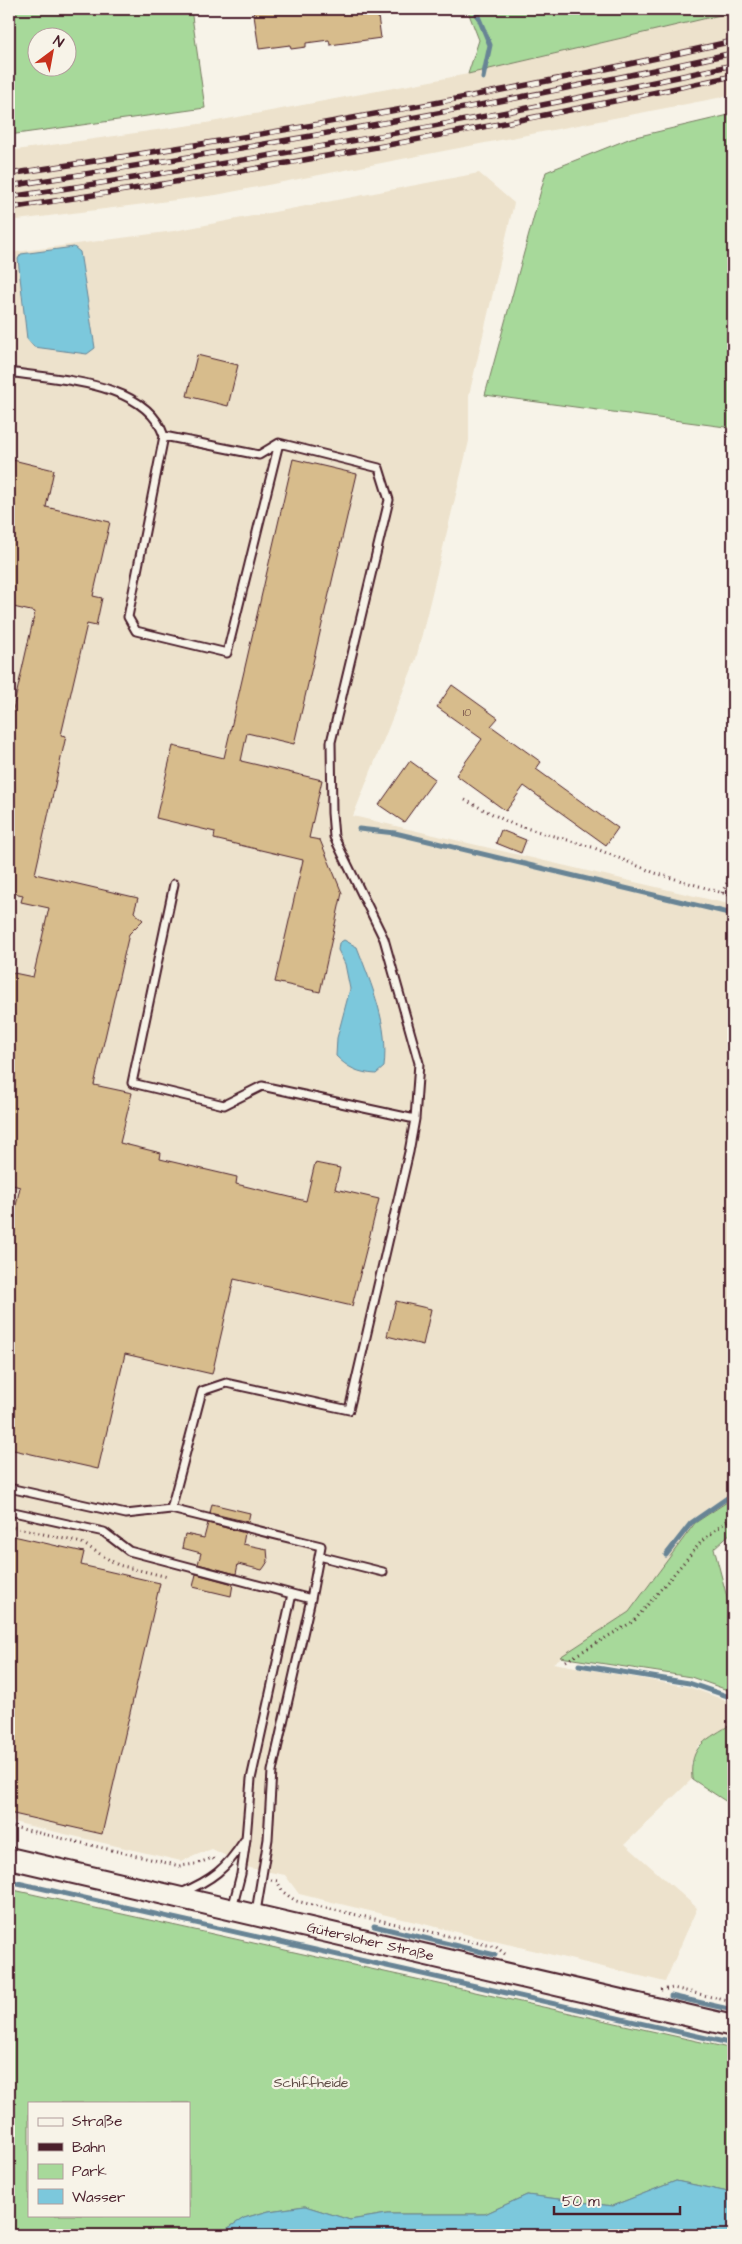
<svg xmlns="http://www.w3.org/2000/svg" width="742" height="2244" viewBox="0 0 742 2244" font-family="'Architects Daughter',sans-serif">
  <rect width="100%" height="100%" fill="#f7f3e8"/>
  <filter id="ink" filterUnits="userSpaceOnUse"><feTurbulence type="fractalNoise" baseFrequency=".02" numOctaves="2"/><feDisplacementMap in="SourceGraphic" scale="10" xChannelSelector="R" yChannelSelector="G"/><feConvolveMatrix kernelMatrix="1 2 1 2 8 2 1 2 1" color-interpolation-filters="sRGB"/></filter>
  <g filter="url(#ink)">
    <path fill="#ede2cc" d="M 733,12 L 733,95 L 216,195 L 9,221 L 9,151 L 206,123 L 468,74 Z
      M 479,173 L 514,203 L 469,395 L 469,441 L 416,659 L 353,816 L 733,905 L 733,1498 L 695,1523 L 629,1612 L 553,1663 L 689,1687 L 733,1703 L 733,1723 L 698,1746 L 691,1763 L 692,1779 L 625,1844 L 697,1908 L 665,1982 L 299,1894 L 285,1875 L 250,1868 L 212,1849 L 181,1861 L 9,1821 L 9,253 L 174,231 Z"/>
    <path fill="#a7d99a" stroke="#787c62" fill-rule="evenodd" d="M 9,9 L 191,9 L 205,108 L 9,135 ZM 38,38 L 68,38 L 68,68 L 38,68 Z
      M 467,9 L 733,9 L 733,12 L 468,74 L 479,40 Z
      M 733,114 L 733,428 L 485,395 L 546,172 L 631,138 Z
      M 733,1498 L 733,1531 L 714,1548 L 733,1620 L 733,1692 L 691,1677 L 560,1657 L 629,1612 L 695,1523 Z
      M 733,1723 L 733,1806 L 692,1779 C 689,1744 707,1740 733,1723 Z
      M 9,1889 L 733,2049 L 733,2193 L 676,2181 L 612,2206 L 527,2195 L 485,2214 L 387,2214 L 350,2220 L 305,2206 L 269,2211 L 244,2218 L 217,2235 L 9,2235 ZM 29,2103 L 189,2103 L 189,2215 L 29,2215 Z"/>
    <path fill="#7cc8dc" stroke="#688495" d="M 74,247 L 80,252 L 95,348 L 87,354 L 34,347 L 27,339 L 18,259 L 21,254 Z
      M 344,940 L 357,947 C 372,986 389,1025 384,1067 L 376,1074 C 358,1073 348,1068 336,1056 L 337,1038 L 350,989 L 345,964 L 338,950 L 339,943 Z
      M 676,2181 L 733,2193 L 733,2235 L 217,2235 L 244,2218 L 269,2211 L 305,2206 L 350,2220 L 387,2214 L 485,2214 L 527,2195 L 612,2206 Z"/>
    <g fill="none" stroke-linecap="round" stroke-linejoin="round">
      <path stroke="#688495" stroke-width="5" d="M 475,9 L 490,45 L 483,78
        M 359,829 L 395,833 L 733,914
        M 666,1555 L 691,1523 L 733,1494
        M 579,1665 L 689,1683 L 733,1698
        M 9,1881 L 733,2044
        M 374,1926 L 495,1955
        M 671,1996 L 733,2010"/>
    </g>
    <path fill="#d7bc8c" stroke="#4a1f2b" d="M 253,9 L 377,9 L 381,38 L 330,45 L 329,40 L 306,43 L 306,47 L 291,49 L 290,45 L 259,49 Z
      M 197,355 L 238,365 L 228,406 L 187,396 Z
      M 9,459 L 54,470 L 46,507 L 110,522 L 93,596 L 102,598 L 96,626 L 87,624 L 61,735 L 66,736 L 35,874 L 138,898 L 134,912 L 143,920 L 129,934 L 94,1085 L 132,1093 L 120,1143 L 161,1153 L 160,1159 L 237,1177 L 236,1184 L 306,1201 L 315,1163 L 340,1168 L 335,1189 L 379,1199 L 352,1306 L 234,1279 L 212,1374 L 125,1354 L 98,1469 L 9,1449 L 9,1238 L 20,1187 L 9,1184 L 9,972 L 33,977 L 49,908 L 21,902 L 23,895 L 9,892 L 9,727 L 35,612 L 9,606 Z
      M 293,459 L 357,474 L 294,744 L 247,733 L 241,761 L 322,780 L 309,838 L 320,840 L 342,893 L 320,992 L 275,982 L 303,860 L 214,839 L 215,832 L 156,818 L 173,746 L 224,758 Z
      M 452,685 L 498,718 L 491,726 L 541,762 L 536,769 L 618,828 L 606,845 L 524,786 L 506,811 L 456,775 L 482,739 L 437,707 Z
      M 410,761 L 435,779 L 404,822 L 379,805 Z
      M 501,830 L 526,840 L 521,853 L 496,843 Z
      M 396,1301 L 431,1309 L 423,1345 L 387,1336 Z
      M 212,1504 L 250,1513 L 248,1522 L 210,1513 Z
      M 208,1523 L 245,1533 L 243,1544 L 267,1549 L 268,1561 L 265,1566 L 262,1570 L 238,1564 L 236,1574 L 198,1564 L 201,1553 L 182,1548 L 185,1534 L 204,1538 Z
      M 9,1535 L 84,1552 L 81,1565 L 160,1583 L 102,1834 L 9,1813 Z
      M 196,1574 L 233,1584 L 231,1596 L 193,1587 Z"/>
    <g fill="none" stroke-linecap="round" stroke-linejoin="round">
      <defs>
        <path id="lane" d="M 9,372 C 58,380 146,381 164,436 L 128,617 L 136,631 L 227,653 L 279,443
          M 164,436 L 259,455 L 279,443 L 379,468 L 389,500 L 331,742 L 332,813 L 334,837 L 384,939 L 419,1063 L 415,1119 L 409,1152 L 349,1410 L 226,1383 L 202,1391 L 171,1509
          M 174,884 L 132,1083 L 224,1105 L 262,1086 L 415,1119
          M 9,1488 L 126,1514 L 171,1509 L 321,1546 L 311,1599 L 272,1771 L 268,1839 L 256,1912
          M 9,1511 L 104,1532 L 129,1551 L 311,1599
          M 319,1556 L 383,1572
          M 181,1893 C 212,1880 226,1869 244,1841
          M 232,1909 L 241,1874 L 246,1839 L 251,1779 L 292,1594"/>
        <g id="secondary">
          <path id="s1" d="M 9,1858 L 733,2026"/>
        </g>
      </defs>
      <use href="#lane" stroke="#4a1f2b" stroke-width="11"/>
      <use href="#secondary" stroke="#4a1f2b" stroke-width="24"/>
      <path stroke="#4a1f2b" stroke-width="3" stroke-dasharray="1 4" stroke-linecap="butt" d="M 465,800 L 512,824 L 592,847 L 655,873 L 733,896
        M 722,893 L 733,870
        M 9,1526 L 82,1543 L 118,1565 L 168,1577
        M 566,1661 L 634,1621 L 701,1542 L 733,1516
        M 9,1826 L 180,1866 L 196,1864 L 212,1858 L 216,1861
        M 271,1880 L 277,1881 L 283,1892 L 296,1901 L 496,1947 L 505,1954
        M 661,1990 L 673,1988 L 733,2002"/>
      <use href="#lane" stroke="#f7f3e8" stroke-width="7"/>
      <use href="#secondary" stroke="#f7f3e8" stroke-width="20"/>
      <defs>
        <path id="rail" d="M 9,174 C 252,138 494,96 733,41
          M 9,186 C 252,148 493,106 733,53
          M 9,197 C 252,161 493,118 733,65
          M 9,208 C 252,172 493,128 733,76"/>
      </defs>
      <use href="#rail" stroke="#4a1f2b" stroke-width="5.5"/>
      <use href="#rail" stroke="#f7f3e8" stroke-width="4" stroke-dasharray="11" stroke-linecap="butt"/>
    </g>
  </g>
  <g text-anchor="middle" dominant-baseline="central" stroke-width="4.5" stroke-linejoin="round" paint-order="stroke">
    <g font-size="11" fill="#6d4643">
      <text x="467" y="712">10</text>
    </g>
    <g font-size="14" fill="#4a1f2b" stroke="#f7f3e8">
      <text stroke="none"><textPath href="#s1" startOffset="371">Gütersloher Straße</textPath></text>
    </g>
    <g font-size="14" fill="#614e47" stroke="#f7f3e8">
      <text x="311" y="2083">Schiffheide</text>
    </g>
  </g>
  <rect width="742" height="2244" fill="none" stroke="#f7f3e8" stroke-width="30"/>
  <rect x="15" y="15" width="712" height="2214" fill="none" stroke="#4a1f2b" stroke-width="2" filter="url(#ink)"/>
  <rect x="28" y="2102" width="162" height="115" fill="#f7f3e8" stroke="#b29e9c"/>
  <rect x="38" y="2118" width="25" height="8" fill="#f7f3e8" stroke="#b29e9c"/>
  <text x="72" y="2126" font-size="15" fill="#4a1f2b">Straße</text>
  <rect x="38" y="2143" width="25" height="8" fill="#4a1f2b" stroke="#b29e9c"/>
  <text x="72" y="2152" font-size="15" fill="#4a1f2b">Bahn</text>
  <rect x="38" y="2164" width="25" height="15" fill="#a7d99a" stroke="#b29e9c"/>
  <text x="72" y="2176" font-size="15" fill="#4a1f2b">Park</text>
  <rect x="38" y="2189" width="25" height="15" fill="#7cc8dc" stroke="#b29e9c"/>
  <text x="72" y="2202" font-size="15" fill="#4a1f2b">Wasser</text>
  <g transform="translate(52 52) rotate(32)"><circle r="24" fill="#f7f3e8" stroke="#b29e9c"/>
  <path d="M0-4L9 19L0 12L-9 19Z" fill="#c8321e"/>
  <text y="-8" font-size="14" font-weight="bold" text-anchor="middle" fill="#4a1f2b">N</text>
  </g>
  <path d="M554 2206v8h126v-8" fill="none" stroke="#4a1f2b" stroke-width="2.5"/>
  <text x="562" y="2206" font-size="15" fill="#4a1f2b" stroke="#f7f3e8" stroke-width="4" paint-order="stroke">50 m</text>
</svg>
